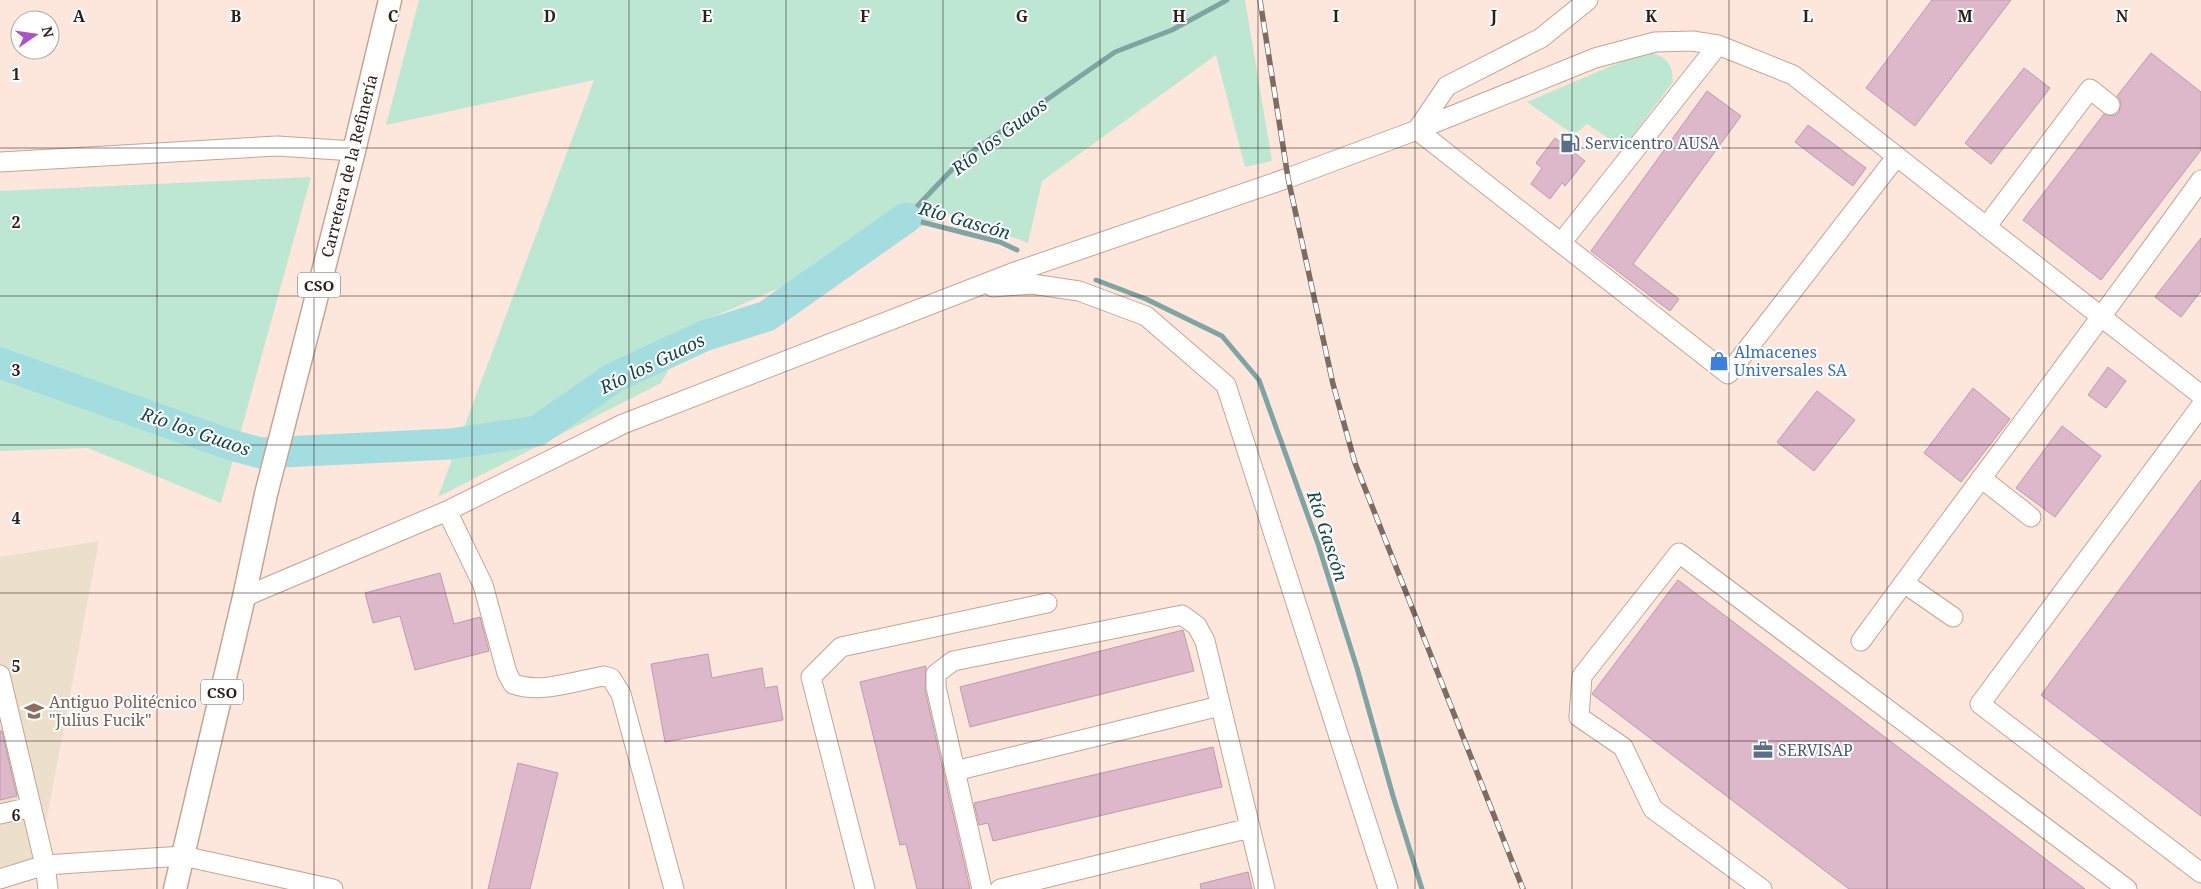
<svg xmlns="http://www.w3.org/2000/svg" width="2201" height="889" viewBox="0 0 2201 889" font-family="'Noto Serif',serif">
  <rect width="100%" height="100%" fill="#fde6db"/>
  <path fill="#ece0cc" d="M 99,541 L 38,865 L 0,874 L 0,557 Z"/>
  <path fill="#bde7d2" d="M 419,0 L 1245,0 L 1272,161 L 1245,167 L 1216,55 L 1042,181 L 1028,243 L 950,214 L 692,326 L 661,383 L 438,497 L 594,80 L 386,125 Z
    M 1653,53 C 1669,59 1672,65 1673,82 L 1623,148 L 1587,124 L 1574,135 L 1527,102 L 1632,57 Z
    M 311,177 L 221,503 L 88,448 L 0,451 L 0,191 Z"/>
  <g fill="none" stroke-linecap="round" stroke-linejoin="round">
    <path stroke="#80a4a4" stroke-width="5" d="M 1017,250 L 1000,242 L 906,218 L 963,158 L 1115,52 L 1172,30 L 1227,0
      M 1096,280 L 1146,299 L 1222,336 L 1259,380 L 1318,544 L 1357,668 L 1393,796 L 1422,889"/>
    <path stroke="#a4dde0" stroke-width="31" d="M 0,363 L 231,445 L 261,453 L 450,444 L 537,431 L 613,378 L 704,336 L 767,316 L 906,218"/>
  </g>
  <path fill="#ddb8ca" stroke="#be9aac" d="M 1932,0 L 2011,0 L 1915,126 L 1866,88 Z
    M 2151,53 L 2201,92 L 2201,150 L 2101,280 L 2023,220 L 2104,114 L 2114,116 L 2119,112 L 2121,101 L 2117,96 Z
    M 2024,68 L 2050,88 L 1991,164 L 1965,143 Z
    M 1707,91 L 1741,116 L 1633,264 L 1679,299 L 1670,311 L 1591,251 Z
    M 1808,125 L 1866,168 L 1853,186 L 1795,142 Z
    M 1555,138 L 1585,161 L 1565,186 L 1562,183 L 1550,199 L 1531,184 L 1542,168 L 1536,163 Z
    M 2201,238 L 2201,291 L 2181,317 L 2155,297 Z
    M 2108,367 L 2126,381 L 2106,408 L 2088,395 Z
    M 1973,388 L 2010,419 L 1961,482 L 1924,453 Z
    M 1817,391 L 1855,420 L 1814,471 L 1777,442 Z
    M 2062,426 L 2101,456 L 2055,517 L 2016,488 Z
    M 2201,480 L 2201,816 L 2041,695 Z
    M 440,573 L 454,624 L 480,617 L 489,651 L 415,670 L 400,616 L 373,623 L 365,593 Z
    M 1678,580 L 2085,889 L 1849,889 L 1592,694 Z
    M 1183,630 L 1194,671 L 970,727 L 960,687 Z
    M 708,654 L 712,678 L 762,668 L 765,688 L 777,686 L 783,720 L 665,742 L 651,664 Z
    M 926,666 L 925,690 L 970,889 L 917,889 L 906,844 L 900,845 L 860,682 Z
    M 0,731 L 2,731 L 17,796 L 0,800 Z
    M 1213,747 L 1222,787 L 993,841 L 988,823 L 979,825 L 974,803 Z
    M 518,763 L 558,773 L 530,889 L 488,889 Z
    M 1248,872 L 1252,889 L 1201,889 L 1200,884 Z"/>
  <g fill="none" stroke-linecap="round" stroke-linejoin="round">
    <defs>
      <path id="minor" d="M 1417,130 L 1728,374 L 1897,156
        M 1417,130 L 1447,86 L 1541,38 L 1588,0
        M 0,162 L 277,146 L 354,151
        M 1986,227 L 2090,89 L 2110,105
        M 1561,243 L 1718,45
        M 993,287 L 1032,284 L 1079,291 L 1146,316 L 1226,385 L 1388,889
        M 2201,406 L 1980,704 L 2201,873
        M 1981,478 L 2031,517
        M 447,511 L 483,585 L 507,673 L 513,684 C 541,694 576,681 604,676 L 611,678 L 621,694 L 674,889
        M 1904,583 L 1953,617
        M 244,597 L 447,511 L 623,424 L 1012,273 L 1288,178 L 1417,130 L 1595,58 L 1655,42 L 1692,41 L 1718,45 L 1793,75 L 2201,395
        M 1861,641 C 1974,487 2089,335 2201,180
        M 0,675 L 45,865 L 48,889
        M 955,771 L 1220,706
        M 0,814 L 31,807
        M 0,879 L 45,865 L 183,856 L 333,889
        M 865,889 L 811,677 L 841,647 L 1047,603
        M 982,889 L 936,687 L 936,674 L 953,661 L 1182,615 L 1197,626 L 1205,641 L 1265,889
        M 1000,889 L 1250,828
        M 1762,889 L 1653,809 L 1623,747 L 1579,717 L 1582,676 L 1679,553 L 2127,889"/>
      <path id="major" d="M 175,889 L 244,597 L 266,494 L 354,151 L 390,0"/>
    </defs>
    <use href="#minor" stroke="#c7a492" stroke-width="21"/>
    <use href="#major" stroke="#c7a492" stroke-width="25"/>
    <use href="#minor" stroke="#fff" stroke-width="19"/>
    <use href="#major" stroke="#fff" stroke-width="22"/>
    <defs>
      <path id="rail" d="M 1260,0 L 1288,178 L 1333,384 L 1355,463 L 1523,889"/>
    </defs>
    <use href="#rail" stroke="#7d6c64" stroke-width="5.5"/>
    <use href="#rail" stroke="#fff" stroke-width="4" stroke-dasharray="11" stroke-linecap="butt"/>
  </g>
  <path fill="none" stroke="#2d1f19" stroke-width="1" stroke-opacity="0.55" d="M 157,0 L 157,889M 314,0 L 314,889M 472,0 L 472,889M 629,0 L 629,889M 786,0 L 786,889M 943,0 L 943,889M 1100,0 L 1100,889M 1258,0 L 1258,889M 1415,0 L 1415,889M 1572,0 L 1572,889M 1729,0 L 1729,889M 1887,0 L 1887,889M 2044,0 L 2044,889M 0,148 L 2201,148M 0,296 L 2201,296M 0,445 L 2201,445M 0,593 L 2201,593M 0,741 L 2201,741"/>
  <defs>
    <symbol id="fuel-bare" viewBox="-9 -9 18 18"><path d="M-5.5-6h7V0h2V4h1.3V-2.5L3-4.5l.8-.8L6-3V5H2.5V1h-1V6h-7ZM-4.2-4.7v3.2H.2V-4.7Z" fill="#5c6f8a" stroke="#fff" stroke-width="2.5" paint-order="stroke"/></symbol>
    <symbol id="shop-bare" viewBox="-9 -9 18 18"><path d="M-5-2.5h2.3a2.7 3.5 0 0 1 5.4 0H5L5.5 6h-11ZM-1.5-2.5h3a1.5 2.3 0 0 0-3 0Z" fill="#3f7fe0" stroke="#fff" stroke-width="2.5" paint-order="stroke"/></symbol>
    <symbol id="school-bare" viewBox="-9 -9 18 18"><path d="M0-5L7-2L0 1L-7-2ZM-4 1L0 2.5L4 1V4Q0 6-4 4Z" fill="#8d6e63" stroke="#fff" stroke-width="2.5" paint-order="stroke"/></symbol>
    <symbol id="office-bare" viewBox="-9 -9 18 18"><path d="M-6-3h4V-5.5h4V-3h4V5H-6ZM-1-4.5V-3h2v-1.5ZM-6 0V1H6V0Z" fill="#5c6f8a" stroke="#fff" stroke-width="2.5" paint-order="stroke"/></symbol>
  </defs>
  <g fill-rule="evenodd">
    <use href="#fuel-bare" x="1556" y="129" width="28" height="28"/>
    <use href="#shop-bare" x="1705" y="347" width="28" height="28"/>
    <use href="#school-bare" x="20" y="697" width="28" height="28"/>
    <use href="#office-bare" x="1749" y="736" width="28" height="28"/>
  </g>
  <g text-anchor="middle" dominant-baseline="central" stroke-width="4" stroke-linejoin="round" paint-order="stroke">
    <g fill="#fff" stroke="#6c625e" stroke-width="1">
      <rect x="298" y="272.5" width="42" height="25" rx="4"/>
      <rect x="201" y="679.5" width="42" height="25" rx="4"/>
    </g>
    <g font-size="15" font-weight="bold" fill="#2d1f19">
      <text x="319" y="285">CSO</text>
      <text x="222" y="692">CSO</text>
    </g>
    <g font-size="16" fill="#4e5e75" stroke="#fff" text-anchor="start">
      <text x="1585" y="143">Servicentro AUSA</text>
      <text x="1778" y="750">SERVISAP</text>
    </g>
    <g font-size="16" fill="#2d1f19" stroke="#fff">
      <text transform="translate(349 166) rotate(-76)">Carretera de la Refinería</text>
    </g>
    <g font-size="16" fill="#366cbe" stroke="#fff" text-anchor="start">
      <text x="1734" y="352">Almacenes<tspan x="1734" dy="18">Universales SA</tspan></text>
    </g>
    <g font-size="16" fill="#785e54" stroke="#fff" text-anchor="start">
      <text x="49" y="702">Antiguo Politécnico<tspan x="49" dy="18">"Julius Fucik"</tspan></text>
    </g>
    <g font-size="18" font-style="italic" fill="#16484b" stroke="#fff">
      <text transform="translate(999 136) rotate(-37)">Río los Guaos</text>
      <text transform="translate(965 220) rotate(16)">Río Gascón</text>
      <text transform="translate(652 363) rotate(-26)">Río los Guaos</text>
      <text transform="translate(196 431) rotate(19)">Río los Guaos</text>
      <text transform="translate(1328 536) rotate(72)">Río Gascón</text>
    </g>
  </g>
  <g font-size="16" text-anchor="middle" font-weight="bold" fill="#2d1f19" stroke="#fff" stroke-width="4" stroke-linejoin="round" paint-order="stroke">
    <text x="79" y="22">A</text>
    <text x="236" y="22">B</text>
    <text x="393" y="22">C</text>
    <text x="550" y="22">D</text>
    <text x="707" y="22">E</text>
    <text x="865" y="22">F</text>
    <text x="1022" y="22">G</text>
    <text x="1179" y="22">H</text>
    <text x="1336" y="22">I</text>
    <text x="1494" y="22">J</text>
    <text x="1651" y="22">K</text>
    <text x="1808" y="22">L</text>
    <text x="1965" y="22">M</text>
    <text x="2122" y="22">N</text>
    <text x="16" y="80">1</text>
    <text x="16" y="228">2</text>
    <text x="16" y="376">3</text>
    <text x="16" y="524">4</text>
    <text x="16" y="672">5</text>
    <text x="16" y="821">6</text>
  </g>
  <g transform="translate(35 35) rotate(77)"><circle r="24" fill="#ffffff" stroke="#aba5a3"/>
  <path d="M0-4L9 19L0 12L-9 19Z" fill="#a954c2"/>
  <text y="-8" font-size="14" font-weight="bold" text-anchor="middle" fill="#2d1f19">N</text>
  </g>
</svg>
